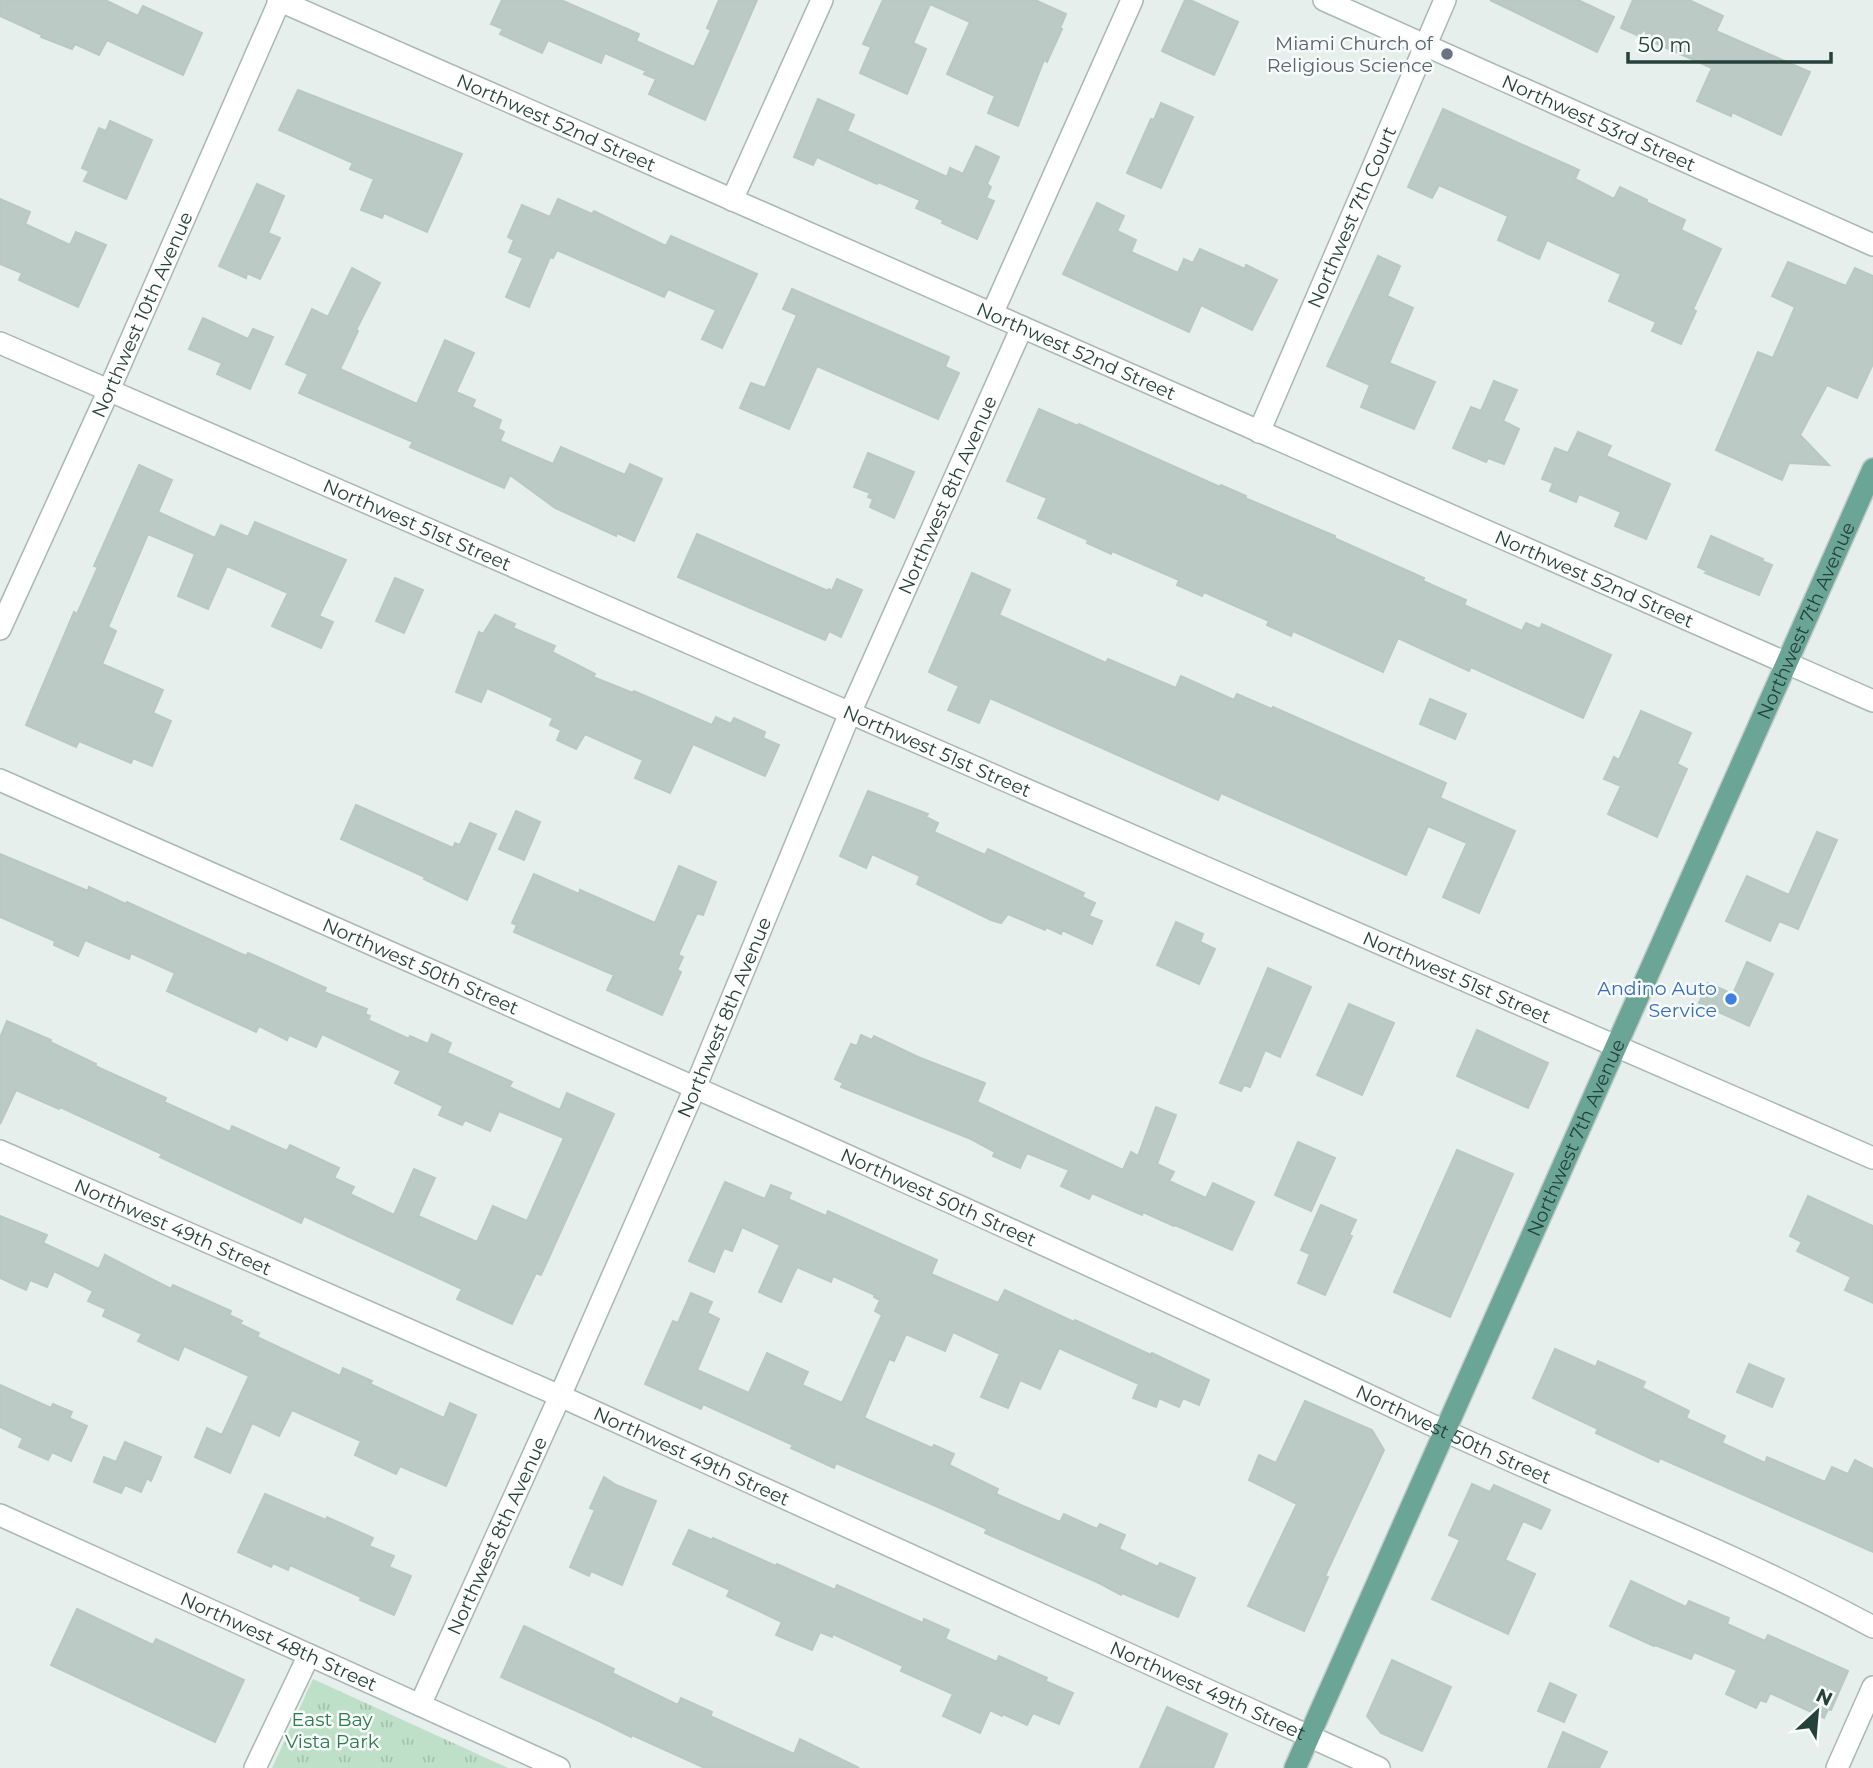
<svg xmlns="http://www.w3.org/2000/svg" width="1873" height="1768" viewBox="0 0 1873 1768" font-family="Montserrat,sans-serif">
  <defs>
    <pattern id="grass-tufts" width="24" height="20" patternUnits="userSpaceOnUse" patternTransform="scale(1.75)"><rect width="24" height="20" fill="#bfe0c8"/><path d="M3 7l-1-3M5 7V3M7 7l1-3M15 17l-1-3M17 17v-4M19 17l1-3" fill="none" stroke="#a4c1ad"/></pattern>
  </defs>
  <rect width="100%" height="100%" fill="#e6efeb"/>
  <path fill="url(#grass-tufts)" d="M 313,1679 L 508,1768 L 272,1768 Z"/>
  <path fill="#bbcac4" stroke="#b8c9c2" stroke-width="2" d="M 0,0 L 105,0 L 138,16 L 143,6 L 202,33 L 183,75 L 107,40 L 99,55 L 75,44 L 72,49 L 41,37 L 42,35 L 0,16 Z
    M 502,0 L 561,0 L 639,34 L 636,41 L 694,67 L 711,30 L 707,28 L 719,0 L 757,0 L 705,120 L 649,94 L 656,79 L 644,74 L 646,71 L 605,53 L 601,63 L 548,40 L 542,53 L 500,34 L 503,29 L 491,24 Z
    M 883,0 L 1035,0 L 1066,14 L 1060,28 L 1062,29 L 1047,62 L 1044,60 L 1018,126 L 988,113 L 995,96 L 947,74 L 970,22 L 930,4 L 913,43 L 926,49 L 907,94 L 860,73 L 871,47 L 863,44 Z
    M 1185,0 L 1190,0 L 1238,22 L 1214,75 L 1162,51 Z
    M 1490,0 L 1578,0 L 1614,17 L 1597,52 Z
    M 1633,0 L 1689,0 L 1723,16 L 1716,31 L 1810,72 L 1781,135 L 1732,112 L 1731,116 L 1697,101 L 1712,68 L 1621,28 Z
    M 298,90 L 462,154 L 427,232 L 384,213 L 382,218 L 361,210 L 374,179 L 350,169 L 353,163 L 279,130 Z
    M 818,99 L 854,115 L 847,131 L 947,177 L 950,168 L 963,174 L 976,146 L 999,157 L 987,184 L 991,187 L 986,198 L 994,201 L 977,239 L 942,223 L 943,220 L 916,208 L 920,200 L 878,182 L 877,184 L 817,157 L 813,165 L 794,157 Z
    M 1161,103 L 1193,117 L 1161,188 L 1127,173 L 1151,119 L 1154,120 Z
    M 1443,109 L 1579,170 L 1575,179 L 1614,199 L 1620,187 L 1647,200 L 1646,202 L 1685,220 L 1681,230 L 1721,249 L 1693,309 L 1696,311 L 1681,344 L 1652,331 L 1656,322 L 1609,301 L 1621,274 L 1547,240 L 1539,259 L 1498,240 L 1508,216 L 1439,185 L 1432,198 L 1408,187 Z
    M 110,121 L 152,140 L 126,199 L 84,181 L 89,171 L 82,168 L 99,128 L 106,131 Z
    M 257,184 L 284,196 L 268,233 L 280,238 L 260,279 L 247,273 L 246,278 L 219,266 Z
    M 0,199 L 30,212 L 25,224 L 70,245 L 76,232 L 106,245 L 78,307 L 19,280 L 22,273 L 0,264 Z
    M 558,199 L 592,214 L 594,211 L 666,246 L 671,236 L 757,274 L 722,348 L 702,339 L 716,310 L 668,289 L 664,297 L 557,250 L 553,258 L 550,257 L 529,307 L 506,297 L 523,258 L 509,252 L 514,240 L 508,237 L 522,205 L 550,217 Z
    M 1097,203 L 1124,216 L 1117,231 L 1136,240 L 1131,252 L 1178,273 L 1184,259 L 1193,263 L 1200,249 L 1245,269 L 1246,265 L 1277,280 L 1252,330 L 1201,305 L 1189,332 L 1063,274 Z
    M 1378,256 L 1400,266 L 1387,296 L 1413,308 L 1389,363 L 1435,382 L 1414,429 L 1361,407 L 1370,385 L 1327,366 Z
    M 1788,262 L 1846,286 L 1855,268 L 1873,276 L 1873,364 L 1857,398 L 1827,385 L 1800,435 L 1829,465 L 1789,463 L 1782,480 L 1716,450 L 1758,352 L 1773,358 L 1795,307 L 1772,296 Z
    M 352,268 L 380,283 L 356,330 L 358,331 L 340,369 L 417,404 L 445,340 L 474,353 L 456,392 L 475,400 L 472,407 L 501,420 L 498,429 L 504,432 L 500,441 L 553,464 L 561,447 L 625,475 L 630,464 L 662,479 L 634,541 L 617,533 L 616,536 L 555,508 L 510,475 L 504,488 L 410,447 L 413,442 L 299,393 L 308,374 L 286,364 L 312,309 L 328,317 Z
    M 792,289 L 949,357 L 945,367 L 959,373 L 938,419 L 817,366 L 789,429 L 740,408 L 751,383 L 765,388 L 797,315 L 783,309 Z
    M 203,318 L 248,339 L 253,329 L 273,337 L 250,389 L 217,374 L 222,363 L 189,349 Z
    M 1494,381 L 1517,390 L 1503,421 L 1519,429 L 1504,464 L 1488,458 L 1486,462 L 1453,448 L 1471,407 L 1481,411 Z
    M 1039,409 L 1078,426 L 1079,424 L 1220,487 L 1221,485 L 1246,496 L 1245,498 L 1335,536 L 1334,538 L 1424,578 L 1423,581 L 1466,600 L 1464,605 L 1522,631 L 1526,623 L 1540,629 L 1542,624 L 1611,655 L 1583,718 L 1471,667 L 1469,671 L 1398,638 L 1383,672 L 1293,631 L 1291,636 L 1267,625 L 1269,621 L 1204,592 L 1202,596 L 1177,585 L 1179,580 L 1112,551 L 1111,554 L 1087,543 L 1088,540 L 1038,518 L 1047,498 L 1007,481 Z
    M 1578,432 L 1611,446 L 1606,456 L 1670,484 L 1646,539 L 1615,526 L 1621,512 L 1579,494 L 1576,502 L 1550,491 L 1553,483 L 1542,479 L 1555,448 L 1568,453 Z
    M 868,453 L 914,472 L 894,518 L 870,507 L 873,499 L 868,497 L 870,493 L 854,487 Z
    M 139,465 L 172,480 L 158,512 L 215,538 L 221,525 L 248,537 L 255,522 L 346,560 L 319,616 L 333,622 L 321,648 L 272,626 L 288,593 L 227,566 L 208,609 L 178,596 L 195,554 L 148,534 L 108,627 L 116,631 L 102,664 L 163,690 L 153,713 L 171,721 L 152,766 L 133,758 L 131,763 L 79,741 L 76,747 L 26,725 L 74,612 L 77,614 L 98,567 L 94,566 Z
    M 697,534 L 828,591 L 829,589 L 832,591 L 837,579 L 862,590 L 841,637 L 829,631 L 825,640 L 678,577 Z
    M 1711,536 L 1763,559 L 1762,561 L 1772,565 L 1759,595 L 1705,573 L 1707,571 L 1698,567 Z
    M 972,573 L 1010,590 L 999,615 L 1106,663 L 1108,659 L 1176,688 L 1181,676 L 1234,700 L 1237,694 L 1272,709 L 1273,707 L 1446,783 L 1440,798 L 1515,831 L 1479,913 L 1443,897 L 1467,843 L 1428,826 L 1406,875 L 1221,793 L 1218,800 L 990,698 L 979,723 L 948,710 L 959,686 L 929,672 Z
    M 395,578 L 423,590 L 404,633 L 376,621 Z
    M 495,615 L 515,624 L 513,628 L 555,646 L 552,652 L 595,674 L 593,677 L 633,693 L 634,691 L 712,725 L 716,717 L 731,724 L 734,718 L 765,732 L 763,738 L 779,745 L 765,776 L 693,744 L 670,793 L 635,778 L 643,760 L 585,734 L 576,749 L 557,740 L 561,730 L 550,725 L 553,718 L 487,688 L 481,702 L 456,692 L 479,632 L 483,634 Z
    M 1430,699 L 1466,714 L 1455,739 L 1420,724 Z
    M 1641,711 L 1691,733 L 1677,764 L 1687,769 L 1657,837 L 1608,814 L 1621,786 L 1604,779 L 1614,757 L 1619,760 Z
    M 868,791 L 928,814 L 926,817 L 938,823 L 934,832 L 985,855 L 988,849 L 1084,893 L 1082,897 L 1095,903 L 1089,916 L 1102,921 L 1092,944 L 1062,930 L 1061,934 L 1046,927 L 1045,930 L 1008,914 L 1001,923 L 991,920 L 917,884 L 920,876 L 872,854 L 866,868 L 840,856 Z
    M 356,805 L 453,848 L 455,843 L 460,845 L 470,823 L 496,834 L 467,900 L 424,879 L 425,877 L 341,839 Z
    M 516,811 L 540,822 L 524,860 L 499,849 Z
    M 1817,832 L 1837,840 L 1798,929 L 1779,921 L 1770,941 L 1726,921 L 1747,876 L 1789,895 Z
    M 0,854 L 88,891 L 89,887 L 126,904 L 127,902 L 246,956 L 248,953 L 326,988 L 324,992 L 367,1009 L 365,1014 L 370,1016 L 368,1020 L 409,1039 L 410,1036 L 428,1044 L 432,1034 L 451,1043 L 447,1053 L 512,1082 L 509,1087 L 560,1110 L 567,1093 L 614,1114 L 541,1275 L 536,1273 L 512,1324 L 457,1299 L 462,1289 L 304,1216 L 301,1223 L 160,1157 L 162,1154 L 60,1107 L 59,1109 L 16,1090 L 0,1124 L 0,1038 L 7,1021 L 51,1040 L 50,1042 L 96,1064 L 95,1066 L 166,1098 L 164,1102 L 230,1132 L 232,1126 L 287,1151 L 290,1145 L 339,1168 L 334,1178 L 354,1187 L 350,1194 L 394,1215 L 414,1169 L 435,1178 L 418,1216 L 477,1242 L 493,1206 L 527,1221 L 564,1138 L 499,1111 L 490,1131 L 465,1120 L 462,1125 L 439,1115 L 443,1106 L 395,1083 L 401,1071 L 322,1034 L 316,1047 L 289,1035 L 287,1040 L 259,1026 L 256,1032 L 167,991 L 175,973 L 131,953 L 129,959 L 85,940 L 78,956 L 54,945 L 55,941 L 0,917 Z
    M 679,866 L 716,882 L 703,915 L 697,913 L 678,955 L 683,957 L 677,970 L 681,972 L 662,1015 L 607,990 L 614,975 L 514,932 L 517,925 L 512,923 L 534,874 L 579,894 L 580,890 L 655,923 Z
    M 1176,922 L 1203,934 L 1200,942 L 1215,949 L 1199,984 L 1157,965 Z
    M 1747,962 L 1773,974 L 1749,1026 L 1699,1003 L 1708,983 L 1733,994 Z
    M 1268,968 L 1311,987 L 1280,1057 L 1265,1050 L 1250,1087 L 1244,1085 L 1241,1091 L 1220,1083 Z
    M 1349,1004 L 1394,1023 L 1362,1095 L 1317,1075 Z
    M 1477,1030 L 1548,1063 L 1528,1108 L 1457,1076 Z
    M 861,1035 L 872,1040 L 874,1036 L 918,1057 L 985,1083 L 977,1102 L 1123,1170 L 1131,1152 L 1138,1156 L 1156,1107 L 1176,1115 L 1157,1164 L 1174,1172 L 1169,1181 L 1206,1198 L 1213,1183 L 1254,1202 L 1232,1250 L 1175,1225 L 1174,1226 L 1143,1212 L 1142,1215 L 1092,1193 L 1089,1199 L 1061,1186 L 1069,1170 L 1027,1153 L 1020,1168 L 993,1156 L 995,1152 L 971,1139 L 841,1087 L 843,1083 L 835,1079 L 851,1044 L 857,1046 Z
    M 1298,1142 L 1335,1158 L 1311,1211 L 1275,1195 Z
    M 1457,1150 L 1513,1174 L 1450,1317 L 1394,1292 Z
    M 725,1182 L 765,1199 L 771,1185 L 791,1193 L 788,1199 L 826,1216 L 828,1211 L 937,1260 L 931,1274 L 998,1303 L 1005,1290 L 1074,1322 L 1075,1320 L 1151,1355 L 1152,1353 L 1209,1380 L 1199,1405 L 1183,1398 L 1179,1407 L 1159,1398 L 1156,1407 L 1133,1398 L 1139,1384 L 1059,1348 L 1040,1389 L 1020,1380 L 1008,1408 L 981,1397 L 1000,1354 L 953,1332 L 945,1351 L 906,1334 L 894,1361 L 889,1359 L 864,1418 L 932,1448 L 934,1445 L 954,1454 L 949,1465 L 998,1489 L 996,1494 L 1060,1522 L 1064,1514 L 1097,1529 L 1100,1524 L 1125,1535 L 1119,1549 L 1158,1567 L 1160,1563 L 1195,1578 L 1178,1617 L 1122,1593 L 1121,1595 L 1099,1583 L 985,1533 L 987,1529 L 938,1507 L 836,1463 L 834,1468 L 791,1448 L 793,1445 L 703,1404 L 701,1409 L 645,1384 L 673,1321 L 678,1323 L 691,1293 L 712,1302 L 707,1313 L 719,1319 L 697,1370 L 749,1393 L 767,1353 L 808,1372 L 802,1385 L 842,1403 L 882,1315 L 875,1311 L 880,1300 L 874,1297 L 875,1295 L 833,1276 L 831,1282 L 797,1267 L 781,1302 L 759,1292 L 780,1245 L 742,1227 L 732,1251 L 724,1248 L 714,1272 L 689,1261 Z
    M 1808,1196 L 1873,1226 L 1873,1303 L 1845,1290 L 1851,1277 L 1797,1251 L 1802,1242 L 1790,1236 Z
    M 1321,1205 L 1356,1220 L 1349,1235 L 1352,1236 L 1325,1295 L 1298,1283 L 1310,1254 L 1301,1250 Z
    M 0,1216 L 47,1235 L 43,1243 L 99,1269 L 105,1255 L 171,1289 L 173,1285 L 231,1311 L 229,1315 L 242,1321 L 240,1324 L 259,1333 L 257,1337 L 340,1376 L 343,1368 L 372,1381 L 370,1384 L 444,1418 L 450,1403 L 476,1415 L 446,1486 L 400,1466 L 396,1474 L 355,1455 L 361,1441 L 292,1410 L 279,1436 L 252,1423 L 230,1473 L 195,1457 L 207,1428 L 222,1435 L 249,1376 L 184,1346 L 178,1360 L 138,1341 L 142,1334 L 103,1316 L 106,1309 L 88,1301 L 93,1291 L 54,1271 L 47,1287 L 30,1280 L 26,1290 L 0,1278 Z
    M 1555,1349 L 1596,1367 L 1598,1361 L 1645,1382 L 1642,1388 L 1689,1411 L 1686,1418 L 1725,1436 L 1722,1443 L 1765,1463 L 1767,1457 L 1825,1482 L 1832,1467 L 1848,1474 L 1855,1460 L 1873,1469 L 1873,1552 L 1660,1458 L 1658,1462 L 1596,1433 L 1598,1429 L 1533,1398 Z
    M 1749,1364 L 1784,1379 L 1772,1407 L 1737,1392 Z
    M 0,1385 L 51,1408 L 53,1404 L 72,1412 L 69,1418 L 87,1426 L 71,1461 L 52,1452 L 48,1460 L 19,1447 L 23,1438 L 0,1427 Z
    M 1305,1401 L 1372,1430 L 1384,1450 L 1325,1576 L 1328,1577 L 1304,1631 L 1248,1606 L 1297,1504 L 1249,1480 L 1259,1455 L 1276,1463 Z
    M 125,1442 L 161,1457 L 151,1481 L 147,1478 L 141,1492 L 125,1485 L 121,1493 L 94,1482 L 104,1457 L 116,1462 Z
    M 604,1477 L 616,1485 L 656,1501 L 622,1585 L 591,1571 L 589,1576 L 570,1567 L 595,1510 L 590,1508 Z
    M 1472,1484 L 1490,1492 L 1494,1485 L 1550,1510 L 1541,1529 L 1523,1521 L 1505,1560 L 1535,1574 L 1508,1634 L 1432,1599 L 1460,1540 L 1449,1535 Z
    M 265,1494 L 326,1520 L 327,1517 L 373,1538 L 369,1546 L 394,1556 L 389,1567 L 411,1576 L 394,1615 L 360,1600 L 361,1597 L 290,1565 L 288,1570 L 273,1563 L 271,1567 L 238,1552 Z
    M 689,1530 L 712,1540 L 713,1538 L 776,1566 L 777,1564 L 835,1590 L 837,1585 L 923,1623 L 924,1619 L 949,1630 L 945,1639 L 997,1662 L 999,1656 L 1047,1678 L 1045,1681 L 1073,1693 L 1059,1724 L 1033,1713 L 1027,1725 L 1003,1714 L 1002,1716 L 990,1710 L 980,1733 L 943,1716 L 953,1694 L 901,1671 L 903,1666 L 833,1634 L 832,1637 L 820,1632 L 812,1650 L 776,1635 L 782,1622 L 727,1596 L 730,1590 L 673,1564 Z
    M 1631,1581 L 1686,1607 L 1689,1601 L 1729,1618 L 1727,1624 L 1765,1641 L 1768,1635 L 1848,1671 L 1831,1710 L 1828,1709 L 1824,1718 L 1770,1693 L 1766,1702 L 1760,1700 L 1756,1708 L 1726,1694 L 1737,1670 L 1694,1652 L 1691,1659 L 1655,1645 L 1654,1646 L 1610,1626 Z
    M 77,1609 L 153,1645 L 156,1639 L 244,1680 L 215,1742 L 51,1665 Z
    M 524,1626 L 614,1669 L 612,1673 L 678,1705 L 681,1698 L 712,1712 L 710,1716 L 794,1754 L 800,1739 L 859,1768 L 705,1768 L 632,1735 L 631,1737 L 601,1722 L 501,1677 Z
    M 1392,1660 L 1451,1687 L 1422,1751 L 1381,1733 L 1367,1716 Z
    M 1550,1683 L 1576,1695 L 1564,1722 L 1538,1711 Z
    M 1167,1707 L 1227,1734 L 1213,1768 L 1140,1768 Z
    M 1563,1732 L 1607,1752 L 1599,1768 L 1548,1768 Z"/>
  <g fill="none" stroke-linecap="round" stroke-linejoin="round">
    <defs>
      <g id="minor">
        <path id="s1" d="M 278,0 L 1873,701"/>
        <path id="s2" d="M 1324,0 L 1873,245"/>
        <path d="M 732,200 L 822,0"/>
        <path d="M 992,314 L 1132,0"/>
        <path id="s3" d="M 0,343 L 1873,1158"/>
        <path id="s4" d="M 1259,432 L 1445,0"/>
        <path id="s5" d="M 0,629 L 109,390 L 280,0"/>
        <path id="s6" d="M 0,780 C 469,988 940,1192 1404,1412 C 1559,1486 1721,1545 1873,1627"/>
        <path id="s7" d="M 0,1151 L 560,1396 L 1379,1768"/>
        <path id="s8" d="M 0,1515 L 559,1768"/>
        <path id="s9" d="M 420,1705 L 560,1396 L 695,1088 L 850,713 L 1022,327"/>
        <path d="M 255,1768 L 309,1655"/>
        <path d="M 1837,1768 L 1873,1687"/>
      </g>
      <g id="major">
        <path id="s10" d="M 1295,1768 L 1873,469"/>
      </g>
    </defs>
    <use href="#minor" stroke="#a8b8b2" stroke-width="24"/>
    <use href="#major" stroke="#c2cac8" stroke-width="24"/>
    <use href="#minor" stroke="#fff" stroke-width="21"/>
    <use href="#major" stroke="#6aa596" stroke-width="21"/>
  </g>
  <circle fill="#6b7280" stroke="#f7fbf9" stroke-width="2.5" cx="1447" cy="54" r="7"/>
  <circle fill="#3f7fe0" stroke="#f7fbf9" stroke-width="2.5" cx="1731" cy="999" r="7"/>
  <g text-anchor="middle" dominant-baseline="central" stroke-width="5" stroke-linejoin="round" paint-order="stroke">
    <g font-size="19" fill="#5b616d" stroke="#f7fbf9" text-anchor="end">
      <text x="1433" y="43">Miami Church of<tspan x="1433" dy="22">Religious Science</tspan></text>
    </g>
    <g font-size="19" fill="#24423a" stroke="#f7fbf9">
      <text stroke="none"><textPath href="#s1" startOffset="304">Northwest 52nd Street</textPath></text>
      <text stroke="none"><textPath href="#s2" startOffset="301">Northwest 53rd Street</textPath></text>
      <text stroke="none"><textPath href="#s4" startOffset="234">Northwest 7th Court</textPath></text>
      <text stroke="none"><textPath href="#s5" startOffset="345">Northwest 10th Avenue</textPath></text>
      <text stroke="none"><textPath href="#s1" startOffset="872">Northwest 52nd Street</textPath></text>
      <text stroke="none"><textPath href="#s9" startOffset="1320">Northwest 8th Avenue</textPath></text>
      <text stroke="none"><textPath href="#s3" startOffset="455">Northwest 51st Street</textPath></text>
      <text stroke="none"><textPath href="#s1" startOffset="1438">Northwest 52nd Street</textPath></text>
      <text stroke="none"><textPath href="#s10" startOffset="1256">Northwest 7th Avenue</textPath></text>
      <text stroke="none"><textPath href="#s3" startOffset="1022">Northwest 51st Street</textPath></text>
      <text stroke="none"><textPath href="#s6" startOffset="460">Northwest 50th Street</textPath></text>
      <text stroke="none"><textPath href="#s3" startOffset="1589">Northwest 51st Street</textPath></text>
      <text stroke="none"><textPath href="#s9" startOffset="752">Northwest 8th Avenue</textPath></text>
      <text stroke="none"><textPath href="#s10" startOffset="690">Northwest 7th Avenue</textPath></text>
      <text stroke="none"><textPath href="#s6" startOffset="1027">Northwest 50th Street</textPath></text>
      <text stroke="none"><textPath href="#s7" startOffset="189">Northwest 49th Street</textPath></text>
      <text stroke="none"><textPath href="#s6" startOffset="1594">Northwest 50th Street</textPath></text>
      <text stroke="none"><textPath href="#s7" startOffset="756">Northwest 49th Street</textPath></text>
      <text stroke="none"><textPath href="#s9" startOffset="186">Northwest 8th Avenue</textPath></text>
      <text stroke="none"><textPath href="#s8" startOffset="306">Northwest 48th Street</textPath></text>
      <text stroke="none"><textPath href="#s7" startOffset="1323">Northwest 49th Street</textPath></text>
    </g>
    <g font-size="19" fill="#366cbe" stroke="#f7fbf9" text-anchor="end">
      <text x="1717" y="988">Andino Auto<tspan x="1717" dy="22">Service</tspan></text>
    </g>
    <g font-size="19" fill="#2d7a4b" stroke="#f7fbf9">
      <text x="332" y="1719">East Bay<tspan x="332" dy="22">Vista Park</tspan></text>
    </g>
  </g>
  <g transform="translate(1817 1712) rotate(26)" stroke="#f7fbf9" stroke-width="5" paint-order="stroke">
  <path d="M0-5L12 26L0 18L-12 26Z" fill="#24423a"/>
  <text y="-10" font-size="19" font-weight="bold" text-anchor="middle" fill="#24423a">N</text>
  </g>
  <path d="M1628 52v10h203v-10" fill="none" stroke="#24423a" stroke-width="3.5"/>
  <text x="1638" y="52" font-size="21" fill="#24423a" stroke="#f7fbf9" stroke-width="5" paint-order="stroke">50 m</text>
</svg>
